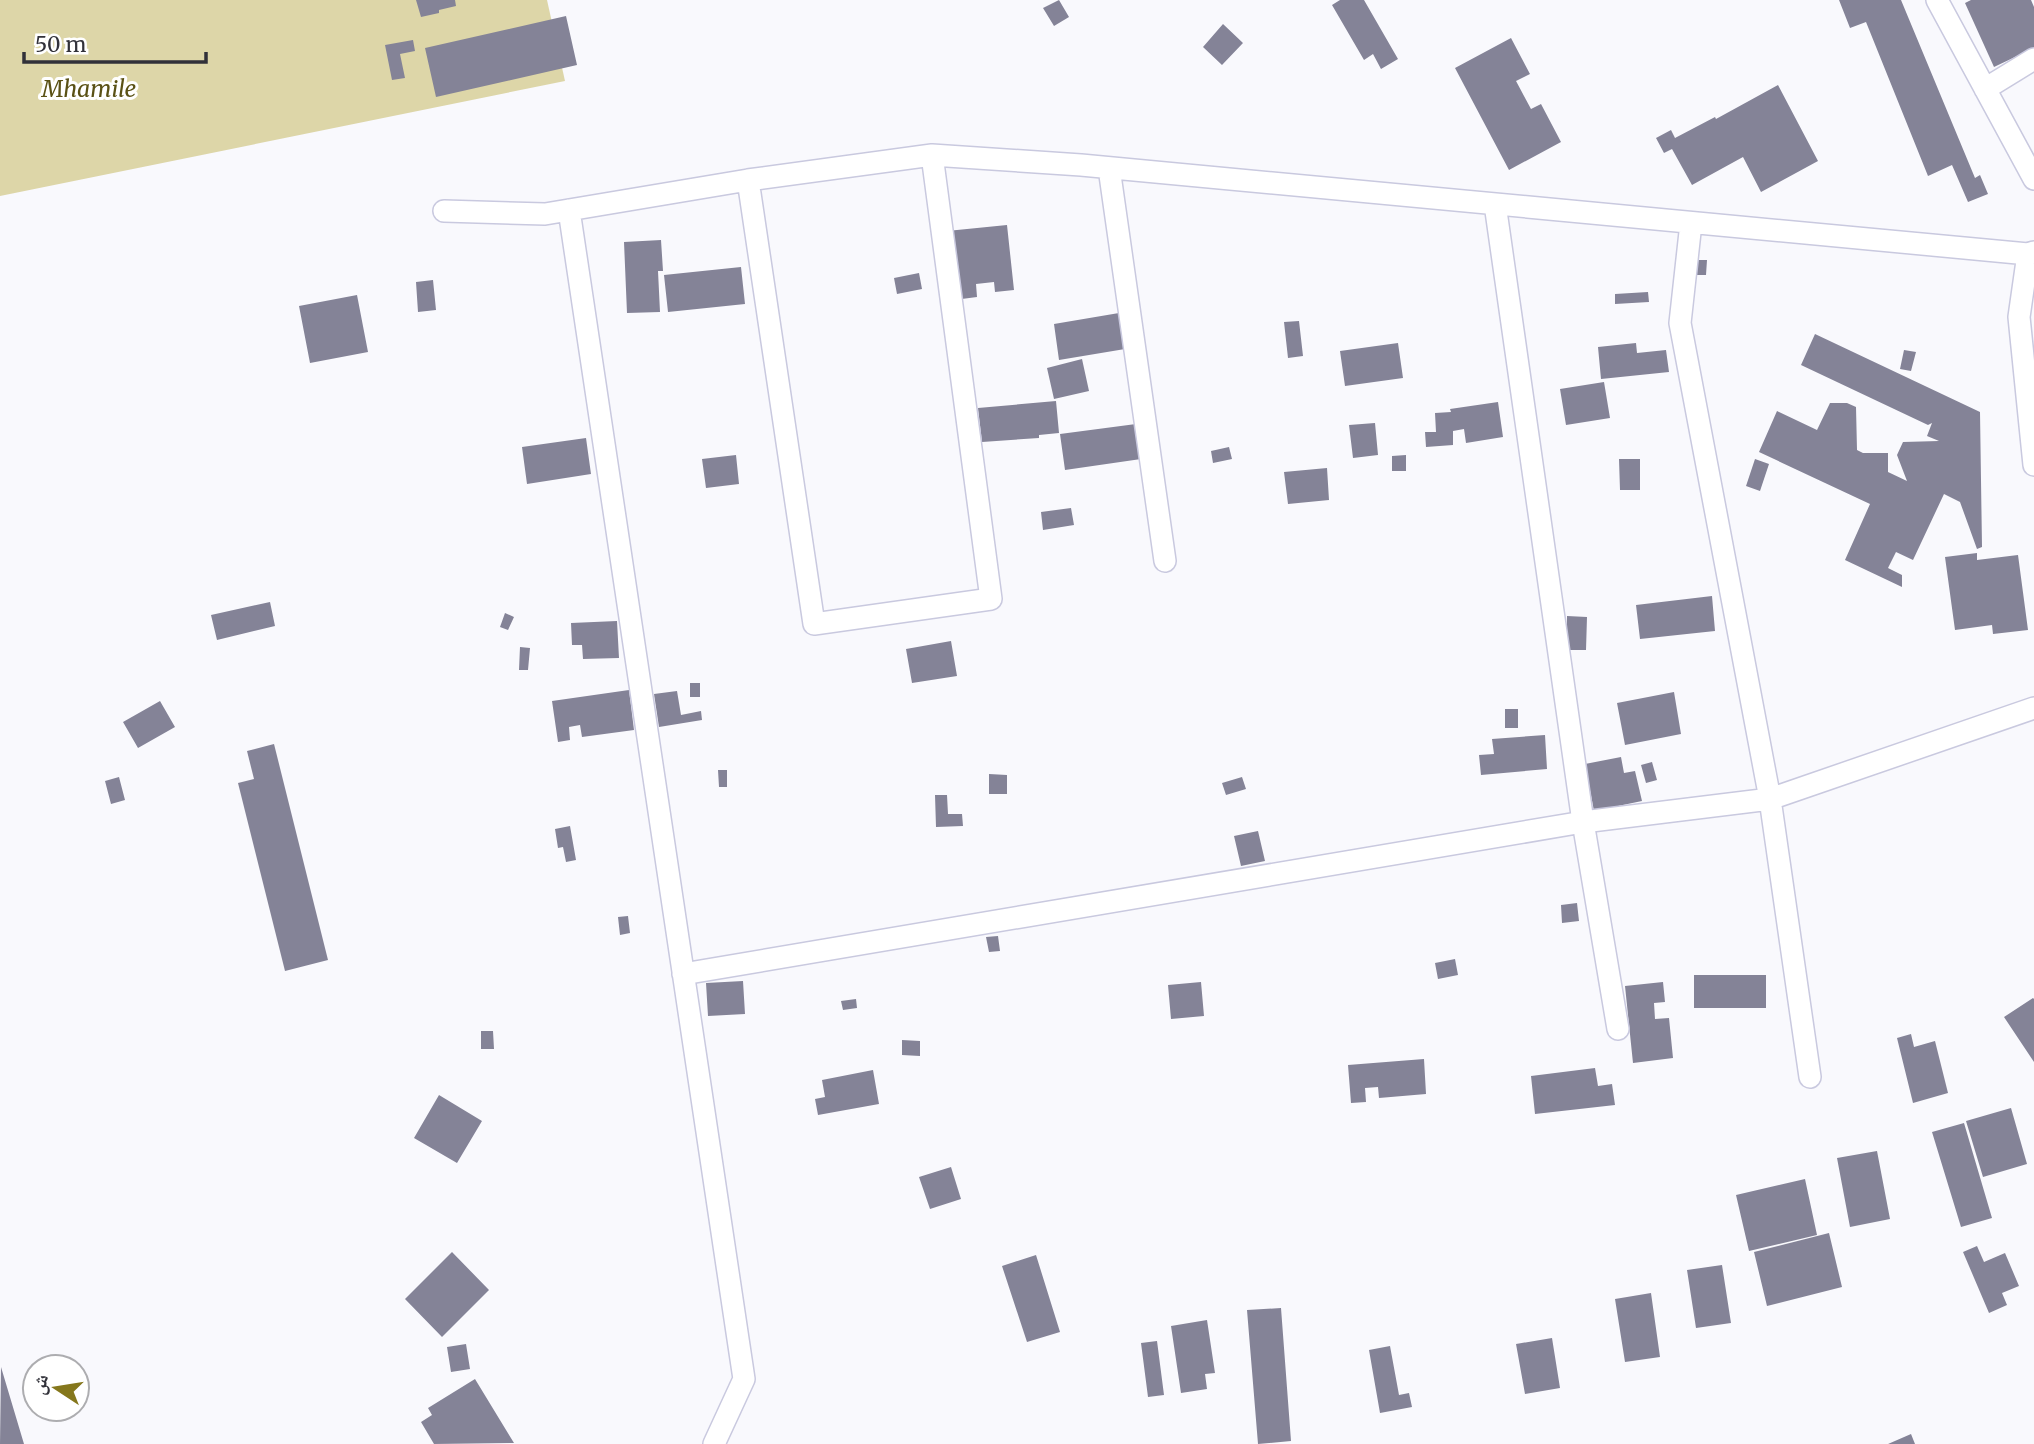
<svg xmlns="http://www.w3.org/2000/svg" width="2034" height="1444" viewBox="0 0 2034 1444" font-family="Merriweather,'Noto Naskh Arabic',serif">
  <rect width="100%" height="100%" fill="#f9f9fd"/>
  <path fill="#ddd6a8" d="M 0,0 L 547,0 L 565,81 L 0,196 Z"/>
  <path fill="#848397" d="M 416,0 L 455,0 L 456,6 L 439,10 L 439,13 L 421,17 Z
    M 1059,0 L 1069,17 L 1054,26 L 1043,8 Z
    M 1340,0 L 1364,0 L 1398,59 L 1381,69 L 1373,54 L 1364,60 L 1332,5 Z
    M 1839,0 L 1901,0 L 1975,178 L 1980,175 L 1988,194 L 1968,202 L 1952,165 L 1928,176 L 1866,22 L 1850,28 Z
    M 1971,0 L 2031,0 L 2034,7 L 2034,48 L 1994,67 L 1965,3 Z
    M 566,16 L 577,65 L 436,97 L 425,48 Z
    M 1223,24 L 1243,43 L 1222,65 L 1203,47 Z
    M 1511,38 L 1530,74 L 1516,81 L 1531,109 L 1541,104 L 1561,142 L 1509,170 L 1455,68 Z
    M 413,40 L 415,51 L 400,54 L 405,78 L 392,80 L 385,45 Z
    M 1778,85 L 1818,161 L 1761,192 L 1743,157 L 1692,185 L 1672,149 L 1664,153 L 1656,138 L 1671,130 L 1675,138 L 1715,117 L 1716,119 Z
    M 1007,225 L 1014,290 L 995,292 L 994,282 L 976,284 L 977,297 L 954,300 L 947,231 Z
    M 661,240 L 663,271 L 658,271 L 660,312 L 627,313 L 624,242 Z
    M 1687,260 L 1707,260 L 1706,275 L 1686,275 Z
    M 741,267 L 745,304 L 668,312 L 664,275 Z
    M 919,273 L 922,289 L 897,294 L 894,278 Z
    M 433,280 L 436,310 L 418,312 L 416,282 Z
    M 1648,292 L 1649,302 L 1615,304 L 1615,294 Z
    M 357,295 L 368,352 L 310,363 L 299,306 Z
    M 1119,313 L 1125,349 L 1059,360 L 1054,324 Z
    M 1299,321 L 1303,356 L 1288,358 L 1284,322 Z
    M 1815,334 L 1980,412 L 1982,547 L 1977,549 L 1960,502 L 1944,494 L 1913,560 L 1896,552 L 1888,568 L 1902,575 L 1902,587 L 1845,560 L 1870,504 L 1759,452 L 1777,411 L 1817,430 L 1830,403 L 1847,403 L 1856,407 L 1857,450 L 1863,453 L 1888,453 L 1888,472 L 1907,481 L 1897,455 L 1903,442 L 1939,441 L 1927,436 L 1932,423 L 1928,425 L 1801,365 Z
    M 1398,343 L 1403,378 L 1345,386 L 1340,351 Z
    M 1636,343 L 1637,353 L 1666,350 L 1669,372 L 1601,379 L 1598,347 Z
    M 1904,350 L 1916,352 L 1911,371 L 1900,369 Z
    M 1082,359 L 1089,391 L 1054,399 L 1047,368 Z
    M 1604,382 L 1610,418 L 1566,425 L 1560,389 Z
    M 1056,401 L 1059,433 L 1039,435 L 1039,438 L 982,442 L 978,408 Z
    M 1498,402 L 1503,437 L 1466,443 L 1464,429 L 1453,431 L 1453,445 L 1426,447 L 1425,432 L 1436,432 L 1435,413 L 1451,412 L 1450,409 Z
    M 1375,423 L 1378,455 L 1353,458 L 1349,425 Z
    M 1136,424 L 1141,459 L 1065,470 L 1060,434 Z
    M 586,438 L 591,474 L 527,484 L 522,447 Z
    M 1229,447 L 1232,459 L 1213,463 L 1211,451 Z
    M 736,455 L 739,484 L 706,488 L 702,459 Z
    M 1406,455 L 1406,471 L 1392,471 L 1392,456 Z
    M 1619,459 L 1640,459 L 1640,490 L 1620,490 Z
    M 1755,459 L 1769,464 L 1760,491 L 1746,486 Z
    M 1327,468 L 1329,500 L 1288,504 L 1284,472 Z
    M 1071,508 L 1074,525 L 1043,530 L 1041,512 Z
    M 1977,553 L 1977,560 L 2018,555 L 2028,630 L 1993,634 L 1992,625 L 1955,630 L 1945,557 Z
    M 1712,596 L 1715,631 L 1640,639 L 1636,605 Z
    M 270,602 L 275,626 L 217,640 L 211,615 Z
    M 505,613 L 514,617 L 508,630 L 500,627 Z
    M 1567,616 L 1587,617 L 1586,650 L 1567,650 Z
    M 617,621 L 619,658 L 583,659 L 582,645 L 572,645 L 571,623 Z
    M 951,641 L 957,676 L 912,683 L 906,649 Z
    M 520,647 L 530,648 L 528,670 L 519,670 Z
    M 690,683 L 700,683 L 700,697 L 690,697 Z
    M 629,690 L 634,730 L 582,737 L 580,725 L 569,727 L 570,740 L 558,742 L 552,701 Z
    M 677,691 L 681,715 L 701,711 L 702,720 L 659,727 L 654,694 Z
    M 1674,692 L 1681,734 L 1625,745 L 1617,703 Z
    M 160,701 L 175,727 L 138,748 L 123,722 Z
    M 1505,709 L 1518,709 L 1518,728 L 1505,728 Z
    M 1545,735 L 1547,769 L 1481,775 L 1479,755 L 1494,754 L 1492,739 Z
    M 274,744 L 328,960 L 285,971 L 238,783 L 254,779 L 247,751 Z
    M 1621,757 L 1624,773 L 1635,771 L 1642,801 L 1594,811 L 1585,764 Z
    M 1652,762 L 1657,780 L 1646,783 L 1641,765 Z
    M 718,770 L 727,770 L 727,787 L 719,787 Z
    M 989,774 L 1007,775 L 1007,794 L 989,794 Z
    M 119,777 L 125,800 L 111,804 L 105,781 Z
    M 1242,777 L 1246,789 L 1226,795 L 1222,783 Z
    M 935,795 L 947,795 L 948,814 L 962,814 L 963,826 L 936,827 Z
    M 570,826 L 576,860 L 566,862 L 563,847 L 558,848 L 555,829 Z
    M 1258,831 L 1265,861 L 1241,866 L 1234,836 Z
    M 1577,903 L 1579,921 L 1562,923 L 1561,905 Z
    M 628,916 L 630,933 L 620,935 L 618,917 Z
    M 998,936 L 1000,951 L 989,952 L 986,937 Z
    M 1455,959 L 1458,975 L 1438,979 L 1435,963 Z
    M 1694,975 L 1766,975 L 1766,1008 L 1694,1008 Z
    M 743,981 L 745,1014 L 708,1016 L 706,983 Z
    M 1201,982 L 1204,1016 L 1171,1019 L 1168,985 Z
    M 1663,982 L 1665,1002 L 1654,1003 L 1655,1019 L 1669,1018 L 1673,1058 L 1633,1063 L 1625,986 Z
    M 2033,998 L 2034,999 L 2034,1062 L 2004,1017 Z
    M 856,999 L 857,1008 L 843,1010 L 841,1001 Z
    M 481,1031 L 493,1031 L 494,1049 L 481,1049 Z
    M 1911,1034 L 1914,1047 L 1935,1041 L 1948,1093 L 1913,1103 L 1897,1038 Z
    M 902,1040 L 920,1041 L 920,1056 L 902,1055 Z
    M 1424,1059 L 1426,1094 L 1379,1098 L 1378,1087 L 1365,1088 L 1366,1102 L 1351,1103 L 1348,1065 Z
    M 1595,1068 L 1598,1086 L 1612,1084 L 1615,1105 L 1535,1114 L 1531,1076 Z
    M 873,1070 L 879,1104 L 818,1115 L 815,1099 L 825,1097 L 822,1080 Z
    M 439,1095 L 482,1121 L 457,1163 L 414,1138 Z
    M 2011,1108 L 2027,1164 L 1983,1177 L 1966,1121 Z
    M 1964,1123 L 1992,1218 L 1961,1227 L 1932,1132 Z
    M 1877,1151 L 1890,1219 L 1850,1227 L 1837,1158 Z
    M 951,1167 L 961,1199 L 930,1209 L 919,1177 Z
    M 1805,1179 L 1817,1235 L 1749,1251 L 1736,1195 Z
    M 1829,1233 L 1842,1287 L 1767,1306 L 1754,1252 Z
    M 1977,1246 L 1984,1262 L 2005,1253 L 2019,1286 L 2002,1293 L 2007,1305 L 1989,1313 L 1963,1252 Z
    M 452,1252 L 489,1290 L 442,1337 L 405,1299 Z
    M 1036,1255 L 1060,1332 L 1027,1342 L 1002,1266 Z
    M 1722,1265 L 1731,1323 L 1696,1328 L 1687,1270 Z
    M 1651,1293 L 1660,1357 L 1625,1362 L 1615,1299 Z
    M 1281,1308 L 1291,1441 L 1258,1444 L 1247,1310 Z
    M 1207,1320 L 1215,1373 L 1205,1374 L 1207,1389 L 1181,1393 L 1171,1326 Z
    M 1552,1338 L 1560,1388 L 1525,1394 L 1516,1344 Z
    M 1157,1341 L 1164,1395 L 1148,1397 L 1141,1343 Z
    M 466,1344 L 470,1369 L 451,1372 L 447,1347 Z
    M 1390,1346 L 1399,1395 L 1409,1393 L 1412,1407 L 1380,1413 L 1369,1350 Z
    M 1,1367 L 24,1444 L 0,1444 Z
    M 475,1379 L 514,1443 L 434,1444 L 421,1422 L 432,1415 L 428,1408 Z
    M 1911,1434 L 1915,1444 L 1888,1444 Z"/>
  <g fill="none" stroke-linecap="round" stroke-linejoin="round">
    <defs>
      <path id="minor" d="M 1937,0 L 2034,179
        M 1985,89 L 2034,59
        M 1109,168 L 1165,561
        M 748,180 L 814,624 L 991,599 L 932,155
        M 1495,204 L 1583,822 L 1618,1029
        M 569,210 L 744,1379 L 714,1444
        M 444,211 L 545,214 L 748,180 L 932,155 L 1081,165 L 2028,254 L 2034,252
        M 1691,223 L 1680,323 L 1770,799 L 1810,1077
        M 2028,254 L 2019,317 L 2034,465
        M 683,974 L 1583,822 L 1770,799 L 2034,708"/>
    </defs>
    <use href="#minor" stroke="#c9c9df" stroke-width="24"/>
    <use href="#minor" stroke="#fff" stroke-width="21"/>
  </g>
  <g text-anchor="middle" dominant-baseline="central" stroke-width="6" stroke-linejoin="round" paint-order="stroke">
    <g font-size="23" font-style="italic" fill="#5a5115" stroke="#fff">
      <text x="89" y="88">Mhamile</text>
    </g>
  </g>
  <g transform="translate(56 1388) rotate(282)"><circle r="33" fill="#ffffff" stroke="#adadb0" stroke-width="2"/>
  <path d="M0-5L12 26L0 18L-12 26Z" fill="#85771c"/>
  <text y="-10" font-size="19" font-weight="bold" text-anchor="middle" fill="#313139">ش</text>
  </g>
  <path d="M24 52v10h182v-10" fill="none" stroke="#313139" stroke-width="3.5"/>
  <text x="35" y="52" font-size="21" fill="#313139" stroke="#ffffff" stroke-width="5" paint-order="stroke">50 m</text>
</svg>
